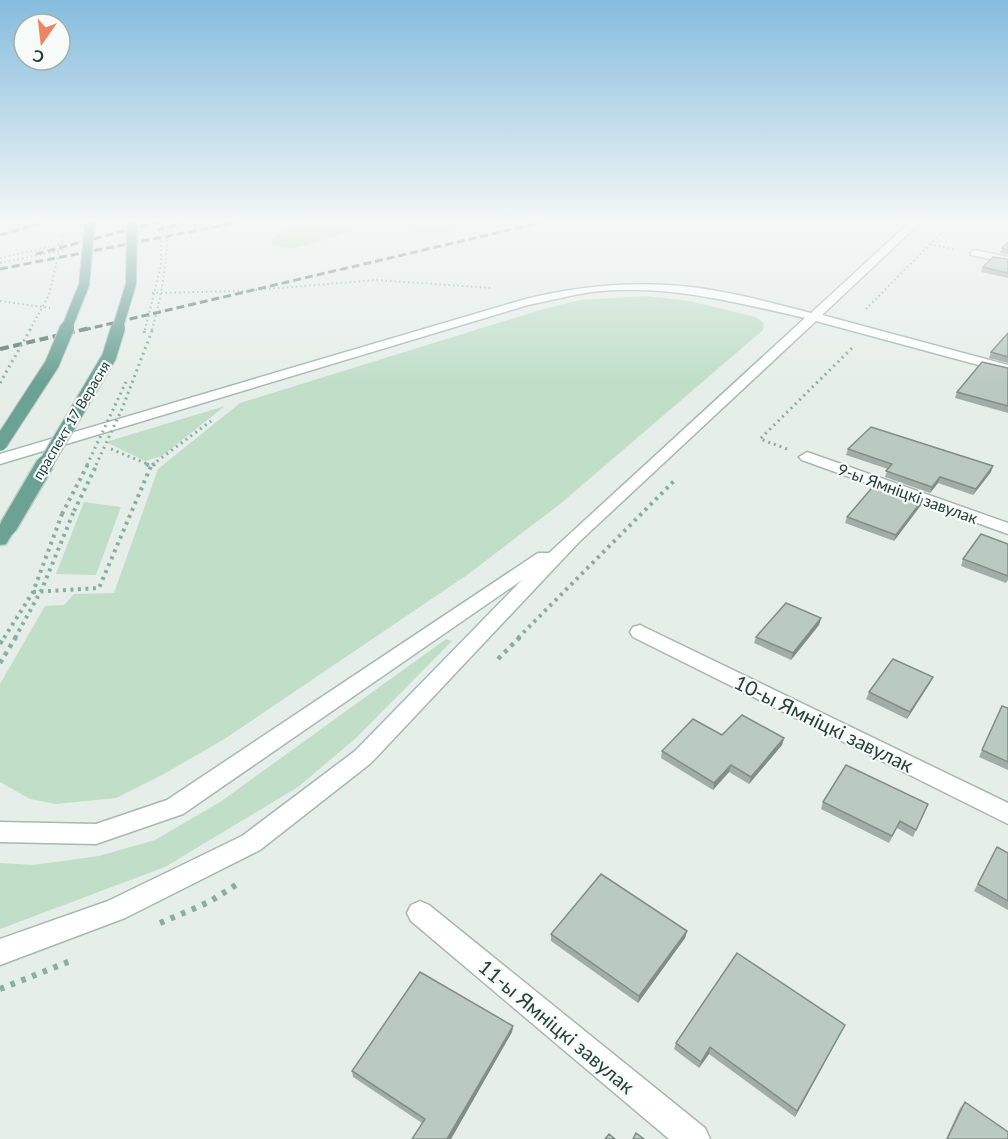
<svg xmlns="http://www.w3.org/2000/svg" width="1008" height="1139" viewBox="0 0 1008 1139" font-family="Lato,sans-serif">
  <rect width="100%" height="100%" fill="#e6eeea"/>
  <path fill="#c0dec8" d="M 311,222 L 493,222 L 451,231 L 422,232 L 378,224 L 362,226 L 317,243 L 292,248 L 272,245 L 271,239 L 281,232 Z
    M 647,296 L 689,301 L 756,317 L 764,323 L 763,330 L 560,504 L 467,575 L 226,738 L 164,774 L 116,798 L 56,804 L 30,799 L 0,782 L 0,684 L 45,606 L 64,605 L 74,594 L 114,593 L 158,469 L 240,403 L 540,310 L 580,300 Z
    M 225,406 L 162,456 L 145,461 L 106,442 Z
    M 84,502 L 121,507 L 96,575 L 56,574 Z
    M 446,639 L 452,641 L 356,738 L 298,787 L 165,867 L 0,929 L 0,863 L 33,865 L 99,856 L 155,840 L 220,802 Z"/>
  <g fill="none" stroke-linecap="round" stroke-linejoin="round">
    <defs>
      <path id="minor" d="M 975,250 L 1008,257 L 1008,263 L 971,255 L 970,253 Z
        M 807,452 L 1008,523 L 1008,534 L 802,460 L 799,457 Z
        M 640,625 L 1008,803 L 1008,824 L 633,637 L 630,632 L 633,627 Z
        M 420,901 L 429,905 L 705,1128 L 710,1139 L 669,1139 L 411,921 L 407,913 L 411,905 Z"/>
      <path id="secondary" d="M 910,222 L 921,222 L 822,315 L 1008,365 L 1008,373 L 816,321 L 579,542 L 371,763 L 260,850 L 125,918 L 0,965 L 0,939 L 108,901 L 242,836 L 355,751 L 522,580 L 183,814 L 96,844 L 0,842 L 0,822 L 96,824 L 167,800 L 538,553 L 549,553 L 805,318 C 735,302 664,283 591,292 C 570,295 549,301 528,305 L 0,464 L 0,454 L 522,300 C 586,284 652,279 717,291 C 748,296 780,305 811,313 Z"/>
      <path id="primary" d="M 8,522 L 16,527 L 6,544 L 0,545 L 0,526 Z"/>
    </defs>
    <use href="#minor" stroke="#a8b6b1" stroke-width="3"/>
    <use href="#secondary" stroke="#a4b9b2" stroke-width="3"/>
    <use href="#primary" stroke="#c2cac7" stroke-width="3"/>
    <path stroke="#87b0a3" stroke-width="2" stroke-dasharray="1.5 3" stroke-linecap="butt" d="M 154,233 L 214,222
      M 930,244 L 953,249
      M 0,258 L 65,243
      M 0,263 L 64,250
      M 152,293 L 243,291 L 376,280 L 492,288
      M 0,301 L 50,308
      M 866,309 L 952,222"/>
    <path stroke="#87b0a3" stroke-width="3" stroke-dasharray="2 4" stroke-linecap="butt" d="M 111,449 L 150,465
      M 787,449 L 760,439 L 852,348
      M 152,465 L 211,421"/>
    <path stroke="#87b0a3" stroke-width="4" stroke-dasharray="3 4.5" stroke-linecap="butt" d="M 146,464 L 151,466 L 155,464
      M 33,592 L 99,588 L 151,466
      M 4,638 L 33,592 L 62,514
      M 15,638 L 42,589 L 74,511
      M 518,638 L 674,481"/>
    <path stroke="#87b0a3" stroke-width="4.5" stroke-dasharray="4 5" stroke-linecap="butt" d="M 0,644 L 4,637
      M 498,659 L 520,637
      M 0,663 L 16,637"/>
    <path stroke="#87b0a3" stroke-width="6" stroke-dasharray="4.5 7" stroke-linecap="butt" d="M 160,923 L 209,902 L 239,883
      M 0,989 L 73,960"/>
    <use href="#minor" fill="#fff" fill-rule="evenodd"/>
    <use href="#secondary" fill="#fff" fill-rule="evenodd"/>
    <use href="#primary" fill="#6ca294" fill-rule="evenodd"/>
    <path stroke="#607b73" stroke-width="3" stroke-dasharray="8 4" stroke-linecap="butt" d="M 157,230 L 188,222
      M 0,235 L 46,222
      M 36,254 L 158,222
      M 0,269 L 240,222
      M 83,330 L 543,222"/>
    <path stroke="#607b73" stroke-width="4" stroke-dasharray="9 4.5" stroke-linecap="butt" d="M 0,349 L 90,328"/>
    <defs>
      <path id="primary-bridge-far2" d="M 66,330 L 84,285 L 90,222
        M 117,330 L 131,284 L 132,222"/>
      <path id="primary-bridge-far1" d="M 0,444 L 52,364 L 67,328
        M 45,465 L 109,357 L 118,328"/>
      <path id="primary-bridge" d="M 8,527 L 45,464"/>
    </defs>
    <use href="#primary-bridge-far2" stroke="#c2cac7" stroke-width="12" stroke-linecap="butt"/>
    <use href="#primary-bridge-far1" stroke="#c2cac7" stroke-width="16" stroke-linecap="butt"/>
    <use href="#primary-bridge" stroke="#c2cac7" stroke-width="20" stroke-linecap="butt"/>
    <path stroke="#87b0a3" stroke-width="2" stroke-dasharray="1.5 3" stroke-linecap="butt" d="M 30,330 L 49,295 L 63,235
      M 145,330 L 161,265 L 161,222
      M 152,330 C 162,293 168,260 167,222"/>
    <path stroke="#87b0a3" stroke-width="3" stroke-dasharray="2 4" stroke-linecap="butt" d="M 144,333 L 145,328
      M 0,383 L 31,328
      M 87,465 L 126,382
      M 96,465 L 122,409 L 153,328"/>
    <path stroke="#87b0a3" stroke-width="4" stroke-dasharray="3 4.5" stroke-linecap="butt" d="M 74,511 L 97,464
      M 62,514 L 88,464"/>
    <use href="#primary-bridge-far2" stroke="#6ca294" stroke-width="10"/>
    <use href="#primary-bridge-far1" stroke="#6ca294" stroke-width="14"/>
    <use href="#primary-bridge" stroke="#6ca294" stroke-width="17"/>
  </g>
  <path fill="#a1ada8" d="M 1008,242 L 1008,255 L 1000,253 L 1002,248 Z
    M 1008,259 L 1008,278 L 981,272 L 983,267 Z
    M 1008,333 L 1008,363 L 989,358 L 991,352 Z
    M 1008,368 L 1008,413 L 955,398 L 957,392 Z
    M 848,449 L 991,472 L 973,495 L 938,483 L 930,493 L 885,477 L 888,469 L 846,455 Z
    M 923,499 L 921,505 L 894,541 L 845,523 L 847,517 Z
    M 1008,544 L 1008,580 L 1006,583 L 961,566 L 963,559 Z
    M 821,618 L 819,625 L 791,660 L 754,643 L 756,637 Z
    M 933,677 L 930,683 L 907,719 L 866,699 L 869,692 Z
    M 1002,706 L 1008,708 L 1008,770 L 979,757 Z
    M 722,735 L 784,738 L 782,745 L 749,784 L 729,772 L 713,790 L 661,758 L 662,751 Z
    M 823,802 L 928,804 L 913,837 L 897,828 L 889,843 L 821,809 Z
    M 997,847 L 1008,853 L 1008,910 L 974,891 Z
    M 687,931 L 685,938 L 638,1003 L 551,941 L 551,934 Z
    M 513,1026 L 512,1032 L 451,1139 L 412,1139 L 422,1123 L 353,1077 L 352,1071 Z
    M 842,1031 L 795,1117 L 709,1054 L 699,1068 L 674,1049 L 676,1043 Z
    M 965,1102 L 1008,1139 L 946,1139 L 960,1108 Z"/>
  <path fill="#838d88" d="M 993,466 L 991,472 L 973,495 L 976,489 Z
    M 940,477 L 938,483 L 930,493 L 932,487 Z
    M 923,499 L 921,505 L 894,541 L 896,535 Z
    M 821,618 L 819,625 L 791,660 L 793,653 Z
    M 933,677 L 930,683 L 907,719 L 910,712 Z
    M 784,738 L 782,745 L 749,784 L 751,777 Z
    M 731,765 L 729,772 L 713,790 L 714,783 Z
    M 687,931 L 685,938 L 638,1003 L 639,996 Z
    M 845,1025 L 842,1031 L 795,1117 L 797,1111 Z
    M 513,1026 L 512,1032 L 451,1139 L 447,1139 Z
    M 710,1047 L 709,1054 L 699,1068 L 701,1062 Z"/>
  <path fill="#bbc9c3" stroke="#838d88" stroke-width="1.5" d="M 1008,242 L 1008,250 L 1002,248 Z
    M 993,257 L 1008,259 L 1008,273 L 983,267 Z
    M 1008,333 L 1008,357 L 991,352 Z
    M 982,362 L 1008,368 L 1008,406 L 957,392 Z
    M 871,427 L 993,466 L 976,489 L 940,477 L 932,487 L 886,471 L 892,464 L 848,449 Z
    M 877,482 L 923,499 L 896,535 L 847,517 Z
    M 981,534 L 1008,544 L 1008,576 L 963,559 Z
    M 786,603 L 821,618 L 793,653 L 756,637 Z
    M 893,659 L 933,677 L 910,712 L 869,692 Z
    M 1002,706 L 1008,708 L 1008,762 L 982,750 Z
    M 742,715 L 784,738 L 751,777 L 731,765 L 714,783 L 662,751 L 693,719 L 722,735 Z
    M 846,765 L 928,804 L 916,830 L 900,821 L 892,836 L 823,802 Z
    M 997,847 L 1008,853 L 1008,901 L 978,884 Z
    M 601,874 L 687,931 L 639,996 L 551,934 Z
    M 737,953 L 845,1025 L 797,1111 L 710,1047 L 701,1062 L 676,1043 Z
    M 420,972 L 513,1026 L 447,1139 L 412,1139 L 425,1119 L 352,1071 Z
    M 965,1102 L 1008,1132 L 1008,1139 L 947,1139 Z
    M 636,1133 L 644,1139 L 633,1139 Z
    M 609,1134 L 615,1139 L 605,1139 Z"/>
  <linearGradient id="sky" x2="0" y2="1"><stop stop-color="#85bcde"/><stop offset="0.58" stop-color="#f4f7f6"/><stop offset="1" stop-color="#f4f7f6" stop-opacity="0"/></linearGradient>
  <rect width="1008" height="382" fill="url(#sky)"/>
  <g text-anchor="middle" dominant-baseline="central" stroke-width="4.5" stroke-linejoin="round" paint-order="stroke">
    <g font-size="14" fill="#254038" stroke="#f6faf8">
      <text transform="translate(71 420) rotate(-59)">праспект 17 Верасня</text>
    </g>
    <g font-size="16" fill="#254038" stroke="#f6faf8">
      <text transform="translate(908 493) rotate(20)">9-ы Ямніцкі завулак</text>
    </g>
    <g font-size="20" fill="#254038" stroke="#f6faf8">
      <text transform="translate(824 723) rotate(26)">10-ы Ямніцкі завулак</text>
      <text transform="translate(557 1026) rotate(40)">11-ы Ямніцкі завулак</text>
    </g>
  </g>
  <g transform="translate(42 42) rotate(194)"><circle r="28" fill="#f6faf8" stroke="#a2b0ab" stroke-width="1.5"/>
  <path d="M0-4.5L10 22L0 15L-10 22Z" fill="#ed8564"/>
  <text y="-9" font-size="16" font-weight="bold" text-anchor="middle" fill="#254038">С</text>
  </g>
</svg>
